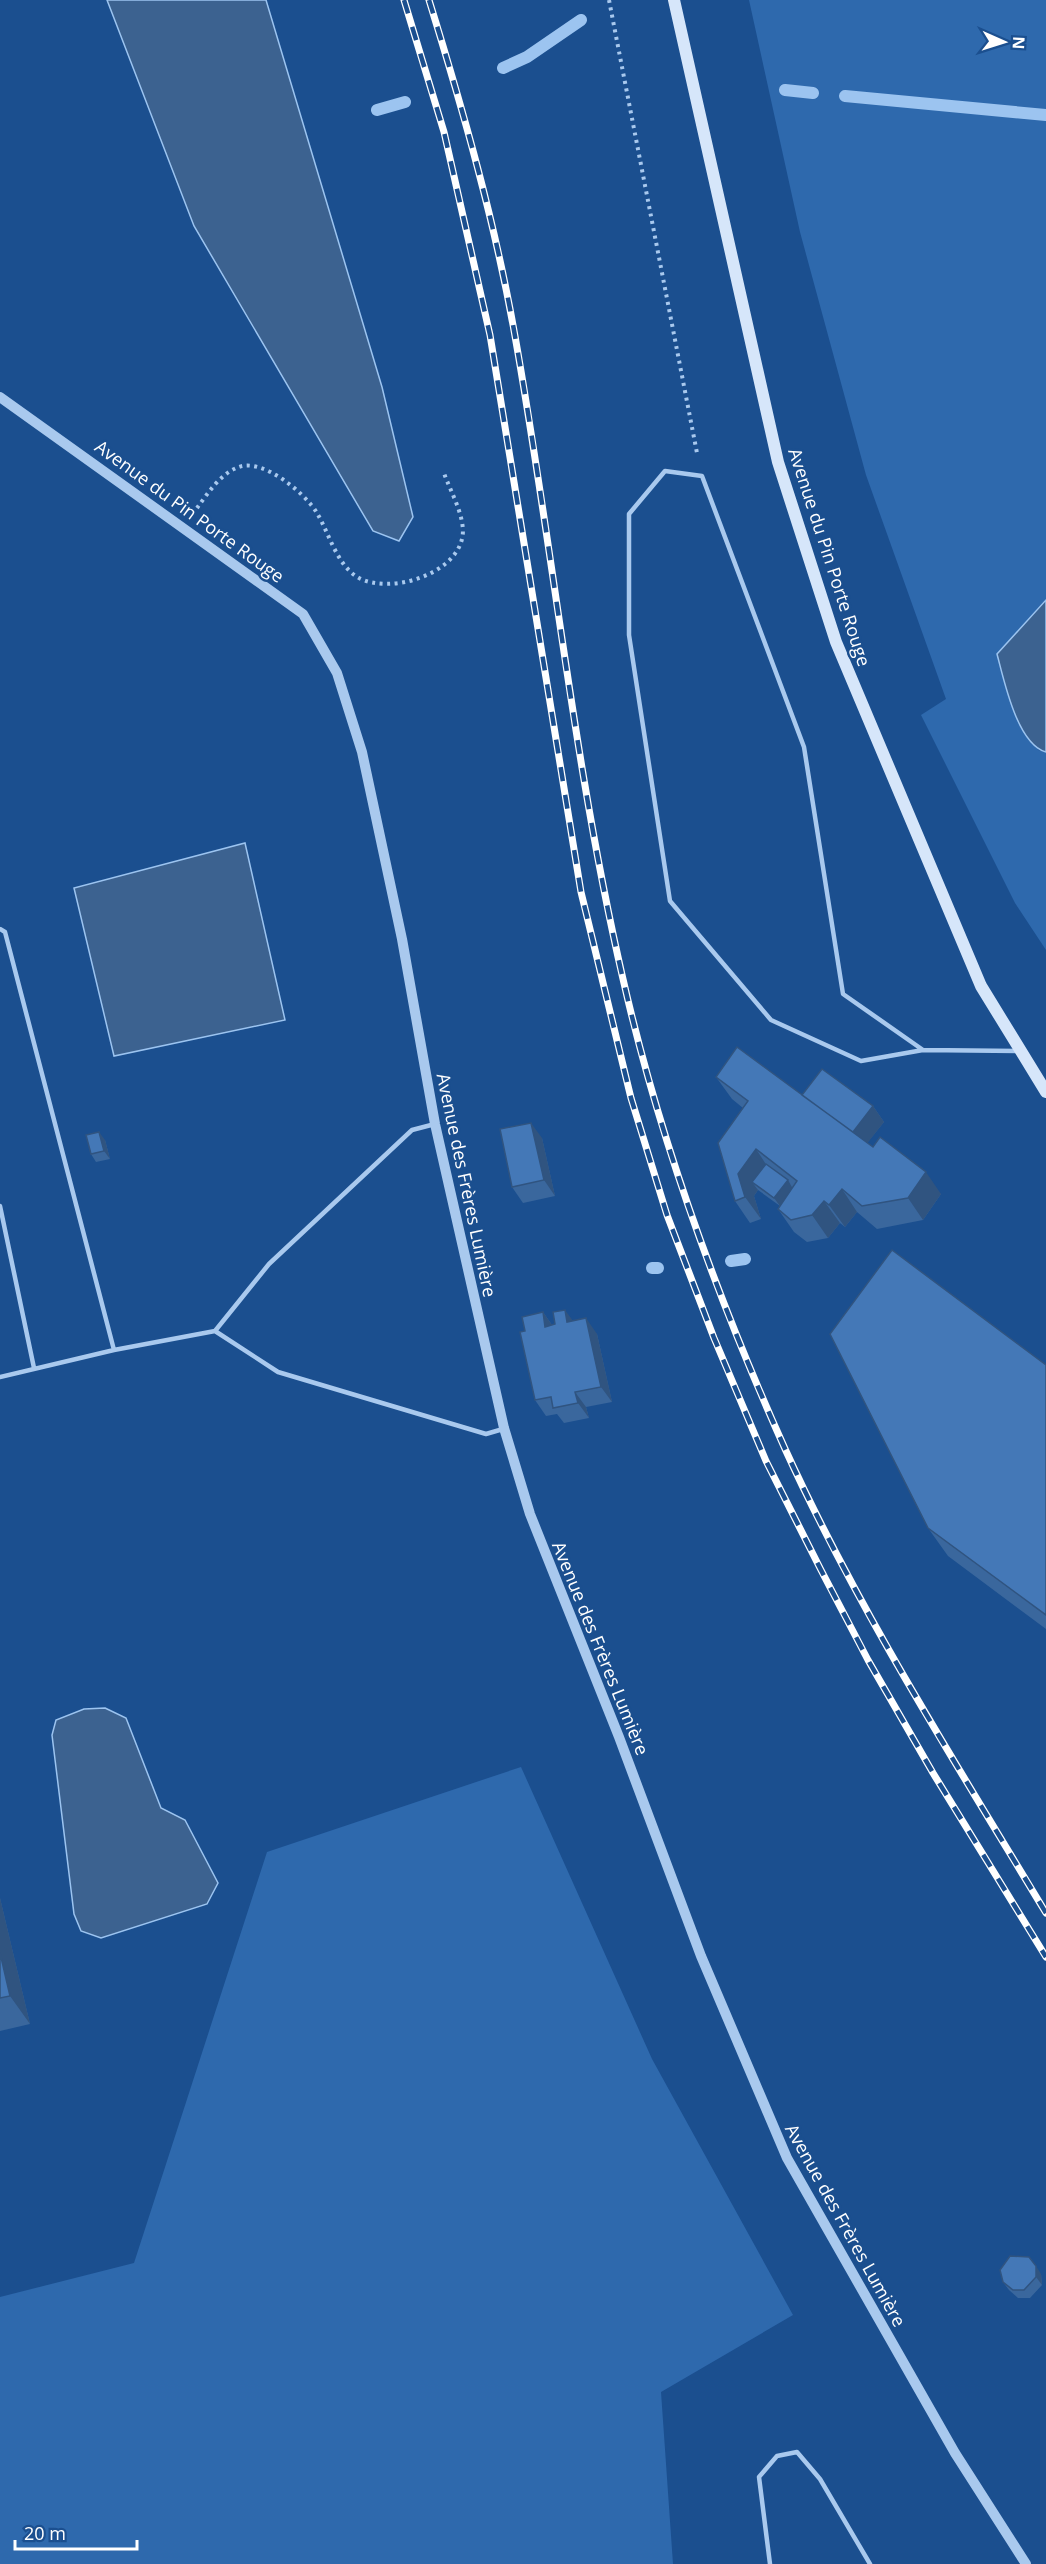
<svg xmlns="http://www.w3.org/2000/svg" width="1046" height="2564" viewBox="0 0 1046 2564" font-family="'Open Sans',sans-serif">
  <rect width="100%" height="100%" fill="#1b4f8f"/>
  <path fill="#2e69ad" d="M 749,0 L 1046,0 L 1046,600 L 997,654 L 1038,750 L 1046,752 L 1046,950 L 1015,903 L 921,715 L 946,699 L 866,475 L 800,232 Z
    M 521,1767 L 652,2059 L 793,2315 L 661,2392 L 673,2564 L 0,2564 L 0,2297 L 134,2263 L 267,1852 Z"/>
  <path fill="#3c6290" stroke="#9cc4f0" stroke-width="1.5" d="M 107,0 L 266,0 L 382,387 L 413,517 L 399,541 L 373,531 L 194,226 Z
    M 1046,600 L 1046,752 C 1017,744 1004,680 997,654 Z
    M 245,843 L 285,1020 L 114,1056 L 74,888 Z
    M 105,1708 L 126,1718 L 161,1808 L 185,1820 L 218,1883 L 207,1904 L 101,1938 L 81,1931 L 74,1914 L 52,1735 L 56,1720 L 84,1709 Z"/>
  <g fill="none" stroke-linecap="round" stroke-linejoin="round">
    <path stroke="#9cc4f0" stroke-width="12" d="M 503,68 L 527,57 L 581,20
      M 785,90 L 813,93
      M 845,96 L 1046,115
      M 377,110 L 405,102
      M 731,1261 L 745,1259
      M 652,1268 L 658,1268"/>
    <path stroke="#a9c9ee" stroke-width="4" stroke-dasharray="3 4.5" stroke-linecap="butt" d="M 609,0 L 697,453
      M 197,508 C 208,493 221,473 239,467 C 263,458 305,493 317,513 C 329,533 337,566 359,578 C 389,594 453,576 462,539 C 467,519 450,491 444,473"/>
    <path stroke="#a9c9ee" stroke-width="4.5" d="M 0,929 L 5,932 L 114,1350
      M 923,1050 L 861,1061 L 771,1020 L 670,901 L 629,635 L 629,514 L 665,471 L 702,476 L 804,747 L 843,994 L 923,1050 L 1018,1051
      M 435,1124 L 412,1130 L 269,1264 L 215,1331 L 278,1372 L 486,1434 L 503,1429
      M 0,1206 L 34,1368
      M 0,1377 L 114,1350 L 215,1331
      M 770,2564 L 759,2477 L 777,2456 L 797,2452 L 820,2479 L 870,2564"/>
    <path stroke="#a9c9ee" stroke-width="10" d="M 0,397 L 303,614 L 337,673 L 362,752 L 402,939 L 435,1124 L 504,1428 L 530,1514 L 619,1737 L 701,1956 L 787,2158 L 955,2453 L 1026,2564"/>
    <path stroke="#d6e6fa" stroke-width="12" d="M 674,0 L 778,462 L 836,642 L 981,986 L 1046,1092"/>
    <defs>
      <path id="rail" d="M 404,0 L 444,132 L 490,335 L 581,892 L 631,1098 L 667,1215 L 714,1338 L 766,1461 L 821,1570 L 868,1660 L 933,1773 L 1046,1957
        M 429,0 C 463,110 495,222 515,336 C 553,550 574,767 623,979 C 660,1141 718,1300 786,1451 C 859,1611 955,1762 1046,1913"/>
    </defs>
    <use href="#rail" stroke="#fff" stroke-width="7"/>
    <use href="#rail" stroke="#1b4f8f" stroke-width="4.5" stroke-dasharray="14" stroke-linecap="butt"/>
  </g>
  <path fill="#3a679d" d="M 716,1077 L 802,1095 L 873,1106 L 884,1122 L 867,1143 L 941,1194 L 923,1220 L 877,1229 L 857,1212 L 845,1227 L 840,1223 L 828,1238 L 807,1242 L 794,1232 L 778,1209 L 783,1202 L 780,1206 L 758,1190 L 754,1196 L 761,1219 L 750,1223 L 735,1201 L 743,1108 L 732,1099 Z
    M 542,1138 L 555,1196 L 523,1203 L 512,1187 Z
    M 105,1140 L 110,1159 L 96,1162 L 91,1154 Z
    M 543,1312 L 552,1325 L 572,1321 L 597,1334 L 612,1402 L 586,1407 L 589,1418 L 564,1423 L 557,1414 L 546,1416 L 535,1400 L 525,1331 Z
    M 1046,1365 L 1046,1629 L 948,1556 L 928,1528 Z
    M 0,1898 L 30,2024 L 0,2031 Z
    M 1041,2274 L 1042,2285 L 1030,2298 L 1018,2298 L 1009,2290 L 1003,2282 Z"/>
  <path fill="#305480" d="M 873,1106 L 884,1122 L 862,1150 L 851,1134 Z
    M 531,1123 L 542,1138 L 555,1196 L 544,1180 Z
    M 99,1132 L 105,1140 L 110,1159 L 104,1151 Z
    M 756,1149 L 771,1172 L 752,1182 L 758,1190 L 754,1196 L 761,1219 L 745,1197 L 738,1174 Z
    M 926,1172 L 941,1194 L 923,1220 L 908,1198 Z
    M 788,1180 L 793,1189 L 780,1206 L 774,1198 Z
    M 842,1189 L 857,1212 L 845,1227 L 829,1205 Z
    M 824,1201 L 840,1223 L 828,1238 L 812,1215 Z
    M 565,1310 L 576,1325 L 567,1322 Z
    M 543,1312 L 554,1328 L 545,1327 Z
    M 586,1318 L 597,1334 L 612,1402 L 601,1387 Z
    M 575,1392 L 586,1407 L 589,1418 L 578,1403 Z
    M 0,1898 L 30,2024 L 10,1996 L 0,1953 Z
    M 1036,2266 L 1041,2274 L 1042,2285 L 1036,2277 Z"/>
  <path fill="#4478b7" stroke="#305480" stroke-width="1.5" d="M 737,1047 L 873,1147 L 880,1137 L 926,1172 L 908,1198 L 862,1206 L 842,1189 L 829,1205 L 824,1201 L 812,1215 L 791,1220 L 778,1209 L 797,1181 L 756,1149 L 738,1174 L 745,1197 L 735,1201 L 718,1143 L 748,1101 L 716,1077 Z
    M 822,1069 L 873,1106 L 853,1132 L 802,1095 Z
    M 531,1123 L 544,1180 L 512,1187 L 500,1129 Z
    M 99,1132 L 104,1151 L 91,1154 L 86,1135 Z
    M 766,1164 L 788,1180 L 774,1198 L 752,1182 Z
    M 892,1250 L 1046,1365 L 1046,1615 L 928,1528 L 830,1334 Z
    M 565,1310 L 567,1322 L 586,1318 L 601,1387 L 575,1392 L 578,1403 L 553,1408 L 551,1397 L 535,1400 L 520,1332 L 525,1331 L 522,1317 L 543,1312 L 545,1327 L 555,1324 L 553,1312 Z
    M 0,1953 L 10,1996 L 0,1998 Z
    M 1010,2256 L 1029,2257 L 1036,2266 L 1036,2277 L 1024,2290 L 1013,2290 L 1003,2282 L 1000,2270 Z"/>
  <g text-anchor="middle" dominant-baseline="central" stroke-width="5" stroke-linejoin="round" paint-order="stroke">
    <g font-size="18" fill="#fff" stroke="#1b4f8f">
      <text transform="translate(190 511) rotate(36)">Avenue du Pin Porte Rouge</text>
      <text transform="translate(830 557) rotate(72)">Avenue du Pin Porte Rouge</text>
      <text transform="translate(467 1185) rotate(78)">Avenue des Frères Lumière</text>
      <text transform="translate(601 1648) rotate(68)">Avenue des Frères Lumière</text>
      <text transform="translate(846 2225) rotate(61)">Avenue des Frères Lumière</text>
    </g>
  </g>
  <g transform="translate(1004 42) rotate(93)" stroke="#1b4f8f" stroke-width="4.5" paint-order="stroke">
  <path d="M0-4.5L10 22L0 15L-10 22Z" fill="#ffffff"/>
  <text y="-9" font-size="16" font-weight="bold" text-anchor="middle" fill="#ffffff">N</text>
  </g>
  <path d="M15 2540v9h122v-9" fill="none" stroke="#ffffff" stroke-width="3"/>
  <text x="24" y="2540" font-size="18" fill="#ffffff" stroke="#1b4f8f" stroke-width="4.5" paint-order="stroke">20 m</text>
</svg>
